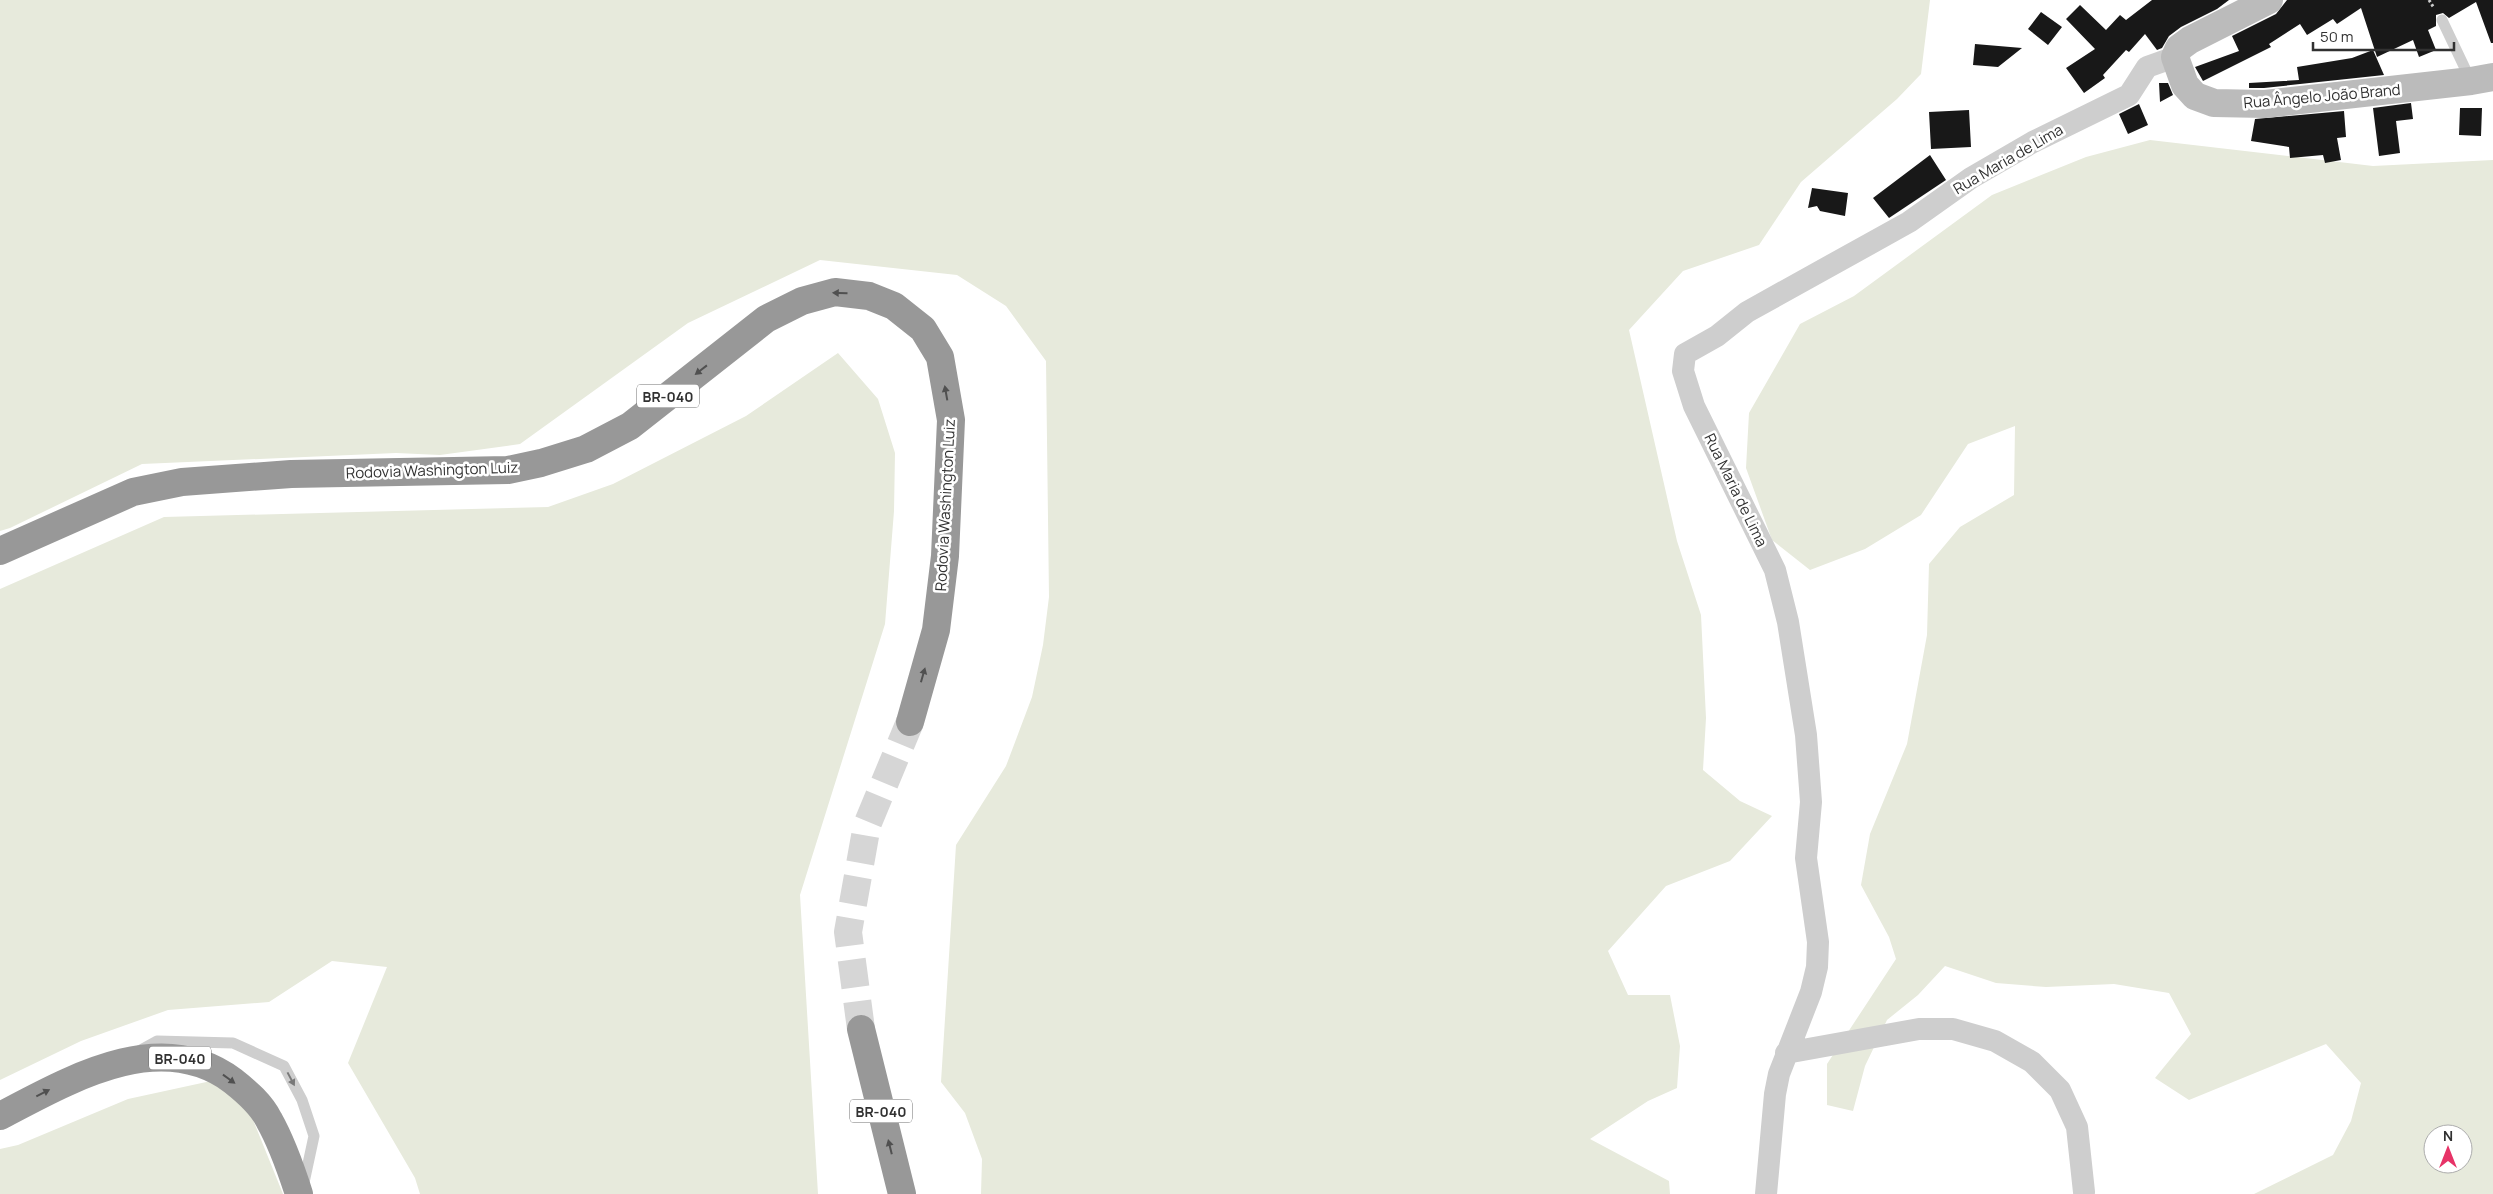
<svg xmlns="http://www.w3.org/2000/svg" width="2493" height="1194" viewBox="0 0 2493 1194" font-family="Manrope,sans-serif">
  <rect width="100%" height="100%" fill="#fff"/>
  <path fill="#e7eadc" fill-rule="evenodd" d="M 0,0 L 1930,0 L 1921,74 L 1897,99 L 1801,182 L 1759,245 L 1683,271 L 1629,330 L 1677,541 L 1701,615 L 1706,718 L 1703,770 L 1740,801 L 1772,816 L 1730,861 L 1666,886 L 1608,951 L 1628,995 L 1670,995 L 1680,1046 L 1677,1088 L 1648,1101 L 1590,1139 L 1669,1181 L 1670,1194 L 981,1194 L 982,1159 L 965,1113 L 941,1082 L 956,845 L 1006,766 L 1032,697 L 1043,645 L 1049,597 L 1046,361 L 1006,306 L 957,275 L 820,260 L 688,323 L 520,444 L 440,455 L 396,453 L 142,464 L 10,528 L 0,531 Z
    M 2150,140 L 2373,166 L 2493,160 L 2493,1194 L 2254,1194 L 2333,1155 L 2351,1121 L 2361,1083 L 2326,1044 L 2189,1100 L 2155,1078 L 2191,1034 L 2169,993 L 2114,984 L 2046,987 L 1996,983 L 1945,966 L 1918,995 L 1887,1020 L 1865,1066 L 1853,1111 L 1827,1105 L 1827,1064 L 1896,959 L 1889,937 L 1861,885 L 1870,834 L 1907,744 L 1927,635 L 1929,564 L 1960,527 L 2014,495 L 2015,426 L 1968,444 L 1921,515 L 1865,549 L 1810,570 L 1772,540 L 1746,468 L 1749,413 L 1800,324 L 1854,296 L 1992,195 L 2086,157 ZM 2433,1134 L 2463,1134 L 2463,1164 L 2433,1164 Z
    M 838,353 L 878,399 L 895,453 L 894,511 L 885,624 L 800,895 L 818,1194 L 420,1194 L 415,1178 L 348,1063 L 387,967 L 332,961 L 269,1002 L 168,1010 L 81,1041 L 0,1080 L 0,589 L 164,517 L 548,507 L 613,484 L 746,416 Z
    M 211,1081 L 247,1105 L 283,1194 L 0,1194 L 0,1149 L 18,1145 L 128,1099 Z"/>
  <path fill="#181818" d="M 2152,0 L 2229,0 L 2217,9 L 2181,27 L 2169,36 L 2162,48 L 2157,50 L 2145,34 L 2129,52 L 2126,50 L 2103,75 L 2105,78 L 2084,93 L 2066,68 L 2095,49 L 2066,19 L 2080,5 L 2106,30 L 2120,15 L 2126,20 Z
    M 2287,0 L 2493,0 L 2493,43 L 2491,43 L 2476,2 L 2449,18 L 2443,13 L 2436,15 L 2436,26 L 2428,30 L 2436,50 L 2419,57 L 2413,40 L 2377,57 L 2361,8 L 2337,24 L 2333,19 L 2307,35 L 2300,24 L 2269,44 L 2271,47 L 2203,81 L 2195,67 L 2239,51 L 2232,36 L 2276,14 Z
    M 2041,12 L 2062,27 L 2048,45 L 2028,29 Z
    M 1975,44 L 2022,48 L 1998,67 L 1973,65 Z
    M 2373,50 L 2384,75 L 2264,88 L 2249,88 L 2249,83 L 2299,80 L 2297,67 L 2352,58 Z
    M 2159,83 L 2168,83 L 2173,95 L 2160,102 Z
    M 2411,103 L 2413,119 L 2396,121 L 2400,153 L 2379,156 L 2373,108 Z
    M 2139,104 L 2148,125 L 2128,134 L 2119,114 Z
    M 2460,108 L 2482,108 L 2481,136 L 2459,135 Z
    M 1969,110 L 1971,147 L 1931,149 L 1929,112 Z
    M 2344,111 L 2346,137 L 2337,138 L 2341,160 L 2325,163 L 2323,155 L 2290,158 L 2289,147 L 2251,141 L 2255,119 Z
    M 1930,155 L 1946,180 L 1889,218 L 1873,198 Z
    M 1812,188 L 1848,193 L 1845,216 L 1820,211 L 1817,206 L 1808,208 Z"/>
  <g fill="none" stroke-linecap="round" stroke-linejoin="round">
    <path stroke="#d6d6d6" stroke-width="28" stroke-dasharray="28 14" stroke-linecap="butt" d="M 861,1029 L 848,932 L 867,825 L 910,722"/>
    <path stroke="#cbcbcb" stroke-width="3" stroke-dasharray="2.5 2.5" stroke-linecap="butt" d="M 2429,0 L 2434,8"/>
    <path stroke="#cecece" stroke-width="11" d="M 2442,20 L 2471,81
      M 137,1052 L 157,1041 L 233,1043 L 284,1066 L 302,1100 L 314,1136 L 303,1187"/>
    <path stroke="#cecece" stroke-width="22" d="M 1786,1053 L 1919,1029 L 1953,1029 L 1995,1041 L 2032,1062 L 2060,1090 L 2077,1127 L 2084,1192
      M 1766,1194 L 1775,1094 L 1779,1074 L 1811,992 L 1817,967 L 1818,942 L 1806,858 L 1811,802 L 1806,735 L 1788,622 L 1775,570 L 1694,406 L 1683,371 L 1685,354 L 1717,336 L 1747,312 L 1909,222 L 1971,178 L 2033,142 L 2129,95 L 2147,67 L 2175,57"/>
    <path stroke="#bbb" stroke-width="28" d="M 2269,0 L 2190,40 L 2179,48 L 2175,57 L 2185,85 L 2195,96 L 2214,103 L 2265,104 L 2471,81 L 2493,77"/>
    <path stroke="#989898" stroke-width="28" d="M 0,551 L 133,492 L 182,482 L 291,474 L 508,470 L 541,463 L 586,449 L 630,426 L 766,319 L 802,301 L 835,292 L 869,296 L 894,306 L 923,329 L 940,357 L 951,420 L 945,556 L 936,630 L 910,722
      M 861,1029 L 902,1194
      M 0,1116 C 69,1080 160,1026 233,1081 C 247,1092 261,1104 269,1120 C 282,1143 291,1169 299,1194"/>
  </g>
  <defs><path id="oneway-solid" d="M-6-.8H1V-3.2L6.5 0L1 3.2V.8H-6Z" transform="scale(1.25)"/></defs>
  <g fill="#505050">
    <use href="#oneway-solid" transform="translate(840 293) rotate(-178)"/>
    <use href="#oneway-solid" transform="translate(701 370) rotate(142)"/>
    <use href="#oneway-solid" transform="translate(946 393) rotate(-100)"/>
    <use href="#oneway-solid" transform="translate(923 675) rotate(-74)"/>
    <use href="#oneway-solid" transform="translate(229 1079) rotate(36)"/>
    <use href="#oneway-solid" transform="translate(43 1093) rotate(-27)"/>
    <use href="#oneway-solid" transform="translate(890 1147) rotate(-104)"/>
  </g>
  <use fill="#787878" href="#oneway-solid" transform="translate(291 1079) rotate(62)"/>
  <g text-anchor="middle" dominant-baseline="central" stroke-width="5" stroke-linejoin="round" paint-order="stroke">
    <g fill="#fff" stroke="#6f6f6f" stroke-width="1">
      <rect x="637" y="384.5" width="62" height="23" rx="4"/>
      <rect x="149" y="1046.5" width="62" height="23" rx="4"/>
      <rect x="850" y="1099.5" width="62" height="23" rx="4"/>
    </g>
    <g font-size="14" font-weight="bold" fill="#313131">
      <text x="668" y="396">BR-040</text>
      <text x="180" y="1058">BR-040</text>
      <text x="881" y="1111">BR-040</text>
    </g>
    <g font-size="15" fill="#313131" stroke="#fff">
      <text transform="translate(2322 96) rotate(-5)">Rua Ângelo João Brand</text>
      <text transform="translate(2008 159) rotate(-30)">Rua Maria de Lima</text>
      <text transform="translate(432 470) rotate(-2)">Rodovia Washington Luiz</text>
      <text transform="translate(1736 490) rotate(64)">Rua Maria de Lima</text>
      <text transform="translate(945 505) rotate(-87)">Rodovia Washington Luiz</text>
    </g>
  </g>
  <g transform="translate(2448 1149)"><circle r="24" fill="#ffffff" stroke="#adadad"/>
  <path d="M0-4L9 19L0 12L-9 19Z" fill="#e73367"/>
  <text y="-8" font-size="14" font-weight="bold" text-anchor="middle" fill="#313131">N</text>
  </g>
  <path d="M2313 42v8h141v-8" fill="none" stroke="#313131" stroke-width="2.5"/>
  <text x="2320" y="42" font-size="15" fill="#313131" stroke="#ffffff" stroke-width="4" paint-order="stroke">50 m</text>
</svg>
